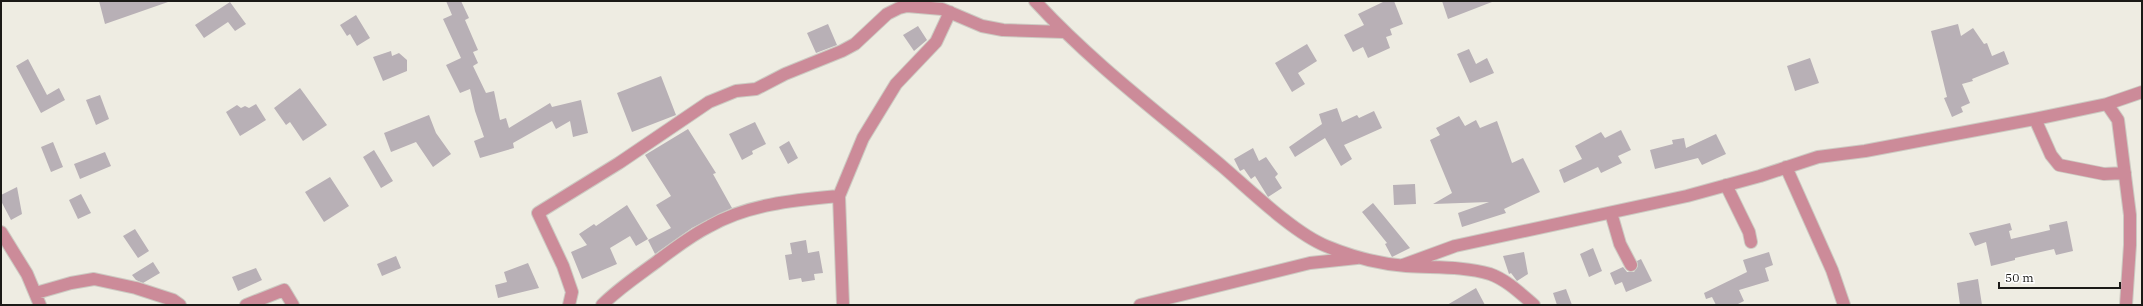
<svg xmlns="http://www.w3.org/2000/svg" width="2143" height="306" viewBox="0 0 2143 306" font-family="'IBM Plex Serif',serif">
  <rect width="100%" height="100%" fill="#eeece2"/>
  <path fill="#b8b0b6" d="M 99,1 L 168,1 L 168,2 L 105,24 Z
    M 446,1 L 461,1 L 469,18 L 465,20 L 478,50 L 473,52 L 478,63 L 473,66 L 486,93 L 494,91 L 500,120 L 506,118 L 509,128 L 550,103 L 552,107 L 581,100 L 588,133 L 573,137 L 570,121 L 556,129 L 552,121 L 513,143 L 514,148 L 480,158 L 474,141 L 484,137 L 475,111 L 470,89 L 460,93 L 446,65 L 461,58 L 443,19 L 452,15 Z
    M 1385,1 L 1394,1 L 1403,24 L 1390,29 L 1392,35 L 1386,37 L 1390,48 L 1368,58 L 1363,47 L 1353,52 L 1344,35 L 1364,25 L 1358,14 Z
    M 1442,1 L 1492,1 L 1492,2 L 1448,19 Z
    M 230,2 L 246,24 L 235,31 L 228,22 L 204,38 L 195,25 Z
    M 356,15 L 370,38 L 357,46 L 350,34 L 347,36 L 340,25 Z
    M 828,24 L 837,45 L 816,53 L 807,33 Z
    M 1958,24 L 1961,36 L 1973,28 L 1984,44 L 1987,43 L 1992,56 L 2004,51 L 2009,64 L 1972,79 L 1973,81 L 1962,84 L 1970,103 L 1961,107 L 1963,112 L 1952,117 L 1944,98 L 1947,97 L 1931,31 Z
    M 918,26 L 927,40 L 914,51 L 903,35 Z
    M 1307,44 L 1317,61 L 1298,73 L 1305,84 L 1292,92 L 1275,63 Z
    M 1469,49 L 1476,64 L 1487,58 L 1494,73 L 1470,83 L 1457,54 Z
    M 391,51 L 392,56 L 399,53 L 407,60 L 407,71 L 383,81 L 373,57 Z
    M 1810,58 L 1819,83 L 1795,91 L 1787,66 Z
    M 28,59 L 47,95 L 59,88 L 65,100 L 41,113 L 16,66 Z
    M 661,76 L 676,115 L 632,132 L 617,93 Z
    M 300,88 L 327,125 L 303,141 L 290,122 L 286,125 L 274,108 Z
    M 100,95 L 109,119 L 96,125 L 86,100 Z
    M 256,104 L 266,120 L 240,136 L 226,112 L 237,105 L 241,108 L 245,106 L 249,108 Z
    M 1337,108 L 1342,122 L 1357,115 L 1359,118 L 1374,111 L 1382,128 L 1344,145 L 1352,159 L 1341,166 L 1325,138 L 1295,157 L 1289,147 L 1322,124 L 1319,114 Z
    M 429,115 L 436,133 L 451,154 L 433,167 L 416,142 L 391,152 L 384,133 Z
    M 1459,116 L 1465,126 L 1476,120 L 1480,128 L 1497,121 L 1512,163 L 1523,158 L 1540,192 L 1504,209 L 1506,213 L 1462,227 L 1458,213 L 1489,202 L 1433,204 L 1452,193 L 1430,140 L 1440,135 L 1436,128 Z
    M 755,122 L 766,144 L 752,151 L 753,154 L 742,160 L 729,134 Z
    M 688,129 L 716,173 L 713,174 L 732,208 L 692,228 L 655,254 L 648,240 L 671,228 L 656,205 L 671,196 L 645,155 Z
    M 1621,130 L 1631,150 L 1618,156 L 1622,163 L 1601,173 L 1598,167 L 1564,183 L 1559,170 L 1582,159 L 1575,146 L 1601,132 L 1605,138 Z
    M 1716,134 L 1726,154 L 1702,165 L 1698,158 L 1655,169 L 1650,150 L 1673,144 L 1672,140 L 1684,138 L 1686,148 Z
    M 789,141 L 798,158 L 788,164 L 779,147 Z
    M 53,142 L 63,167 L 51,172 L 41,147 Z
    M 1253,148 L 1259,161 L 1266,157 L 1278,174 L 1275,177 L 1282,188 L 1268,197 L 1255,176 L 1251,179 L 1244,169 L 1240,171 L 1234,159 Z
    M 374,150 L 393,181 L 381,188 L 363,157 Z
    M 105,152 L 111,166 L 80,179 L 74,164 Z
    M 330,177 L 349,206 L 324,222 L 305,192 Z
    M 1415,184 L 1416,204 L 1394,205 L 1393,185 Z
    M 17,187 L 22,214 L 11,220 L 1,201 L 1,195 Z
    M 81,194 L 91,213 L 78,219 L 69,200 Z
    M 1373,203 L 1383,215 L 1410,248 L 1392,257 L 1385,244 L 1387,243 L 1362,212 Z
    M 627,205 L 648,239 L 636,246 L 630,236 L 610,248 L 617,264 L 582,279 L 571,252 L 587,245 L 579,234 L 594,224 L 596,226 Z
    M 2067,221 L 2073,251 L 2056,255 L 2054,249 L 2015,258 L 2015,260 L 1991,266 L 1986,242 L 1975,246 L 1969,233 L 2010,223 L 2012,230 L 2009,231 L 2011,239 L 2050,230 L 2049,225 Z
    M 135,229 L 149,251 L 138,258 L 123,236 Z
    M 806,240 L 808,253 L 819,251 L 823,273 L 814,274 L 815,280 L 802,282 L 801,278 L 789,280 L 785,255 L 792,254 L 790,243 Z
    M 1593,248 L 1602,271 L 1589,277 L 1580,254 Z
    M 1524,252 L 1528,274 L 1517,281 L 1511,273 L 1509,274 L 1503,256 Z
    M 1769,252 L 1773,265 L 1765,268 L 1769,281 L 1739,290 L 1744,301 L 1736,305 L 1716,305 L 1712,297 L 1706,299 L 1704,293 L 1747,272 L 1743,260 Z
    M 396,256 L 401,268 L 382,276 L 377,264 Z
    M 1641,259 L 1652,281 L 1626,292 L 1622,282 L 1615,285 L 1610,273 L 1623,267 L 1627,272 L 1634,272 L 1638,266 L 1637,261 Z
    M 153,262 L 160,273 L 143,283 L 136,280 L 132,275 Z
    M 528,263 L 539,288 L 498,298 L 495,285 L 507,282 L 504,272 Z
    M 256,268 L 262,280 L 238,291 L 232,277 Z
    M 1978,279 L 1982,305 L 1960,305 L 1957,283 Z
    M 1476,288 L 1485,305 L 1447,305 Z
    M 1566,289 L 1572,305 L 1557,305 L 1553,293 Z"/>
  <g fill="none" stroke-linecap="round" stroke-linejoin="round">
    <defs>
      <path id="minor" d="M 1035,1 C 1092,63 1159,113 1223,167 C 1251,191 1294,233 1326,246 C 1350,256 1380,264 1406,266 C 1433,268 1463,266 1490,274 C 1507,280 1521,294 1534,305
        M 2107,104 L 2118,120 L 2130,215 L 2130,245 L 2126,305
        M 2035,119 L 2051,155 L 2059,165 L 2104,174 L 2125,173
        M 1786,167 L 1832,270 L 1844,305
        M 1726,185 L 1749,232 L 1751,242
        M 1611,213 L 1620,244 L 1631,265
        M 1,232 L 27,274 L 40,305
        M 1403,265 L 1455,246 L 1687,196 L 1760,176 L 1818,157 L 1865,151 L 2035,119 L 2107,104 L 2142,92
        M 36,293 L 71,283 L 94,279 L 136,288 L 173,300 L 180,305
        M 246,305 L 284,290 L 293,305
        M 569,305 L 572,292 L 563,266 L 538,213 L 619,163 L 709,102 L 736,91 L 756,89 L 785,74 L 842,51 L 855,44 L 887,14 L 899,8 L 907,6 L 942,9 L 982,26 L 1003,30 L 1064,32
        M 602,305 C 618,289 636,277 655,263 C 672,250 690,236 710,226 C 748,204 796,200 839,196
        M 843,305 L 839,196 L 863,138 L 896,84 L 936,42 L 950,12
        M 1140,305 L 1310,263 L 1357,258"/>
    </defs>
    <use href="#minor" stroke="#cccac2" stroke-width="14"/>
    <use href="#minor" stroke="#cc8b99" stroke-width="12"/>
  </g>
  <rect width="2143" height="306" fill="none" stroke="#1b1a17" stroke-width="4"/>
  <path d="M1999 282v6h121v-6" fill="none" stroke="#1b1a17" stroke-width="2"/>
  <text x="2005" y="282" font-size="12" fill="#1b1a17" stroke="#ffffff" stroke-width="3" paint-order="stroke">50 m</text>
</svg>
